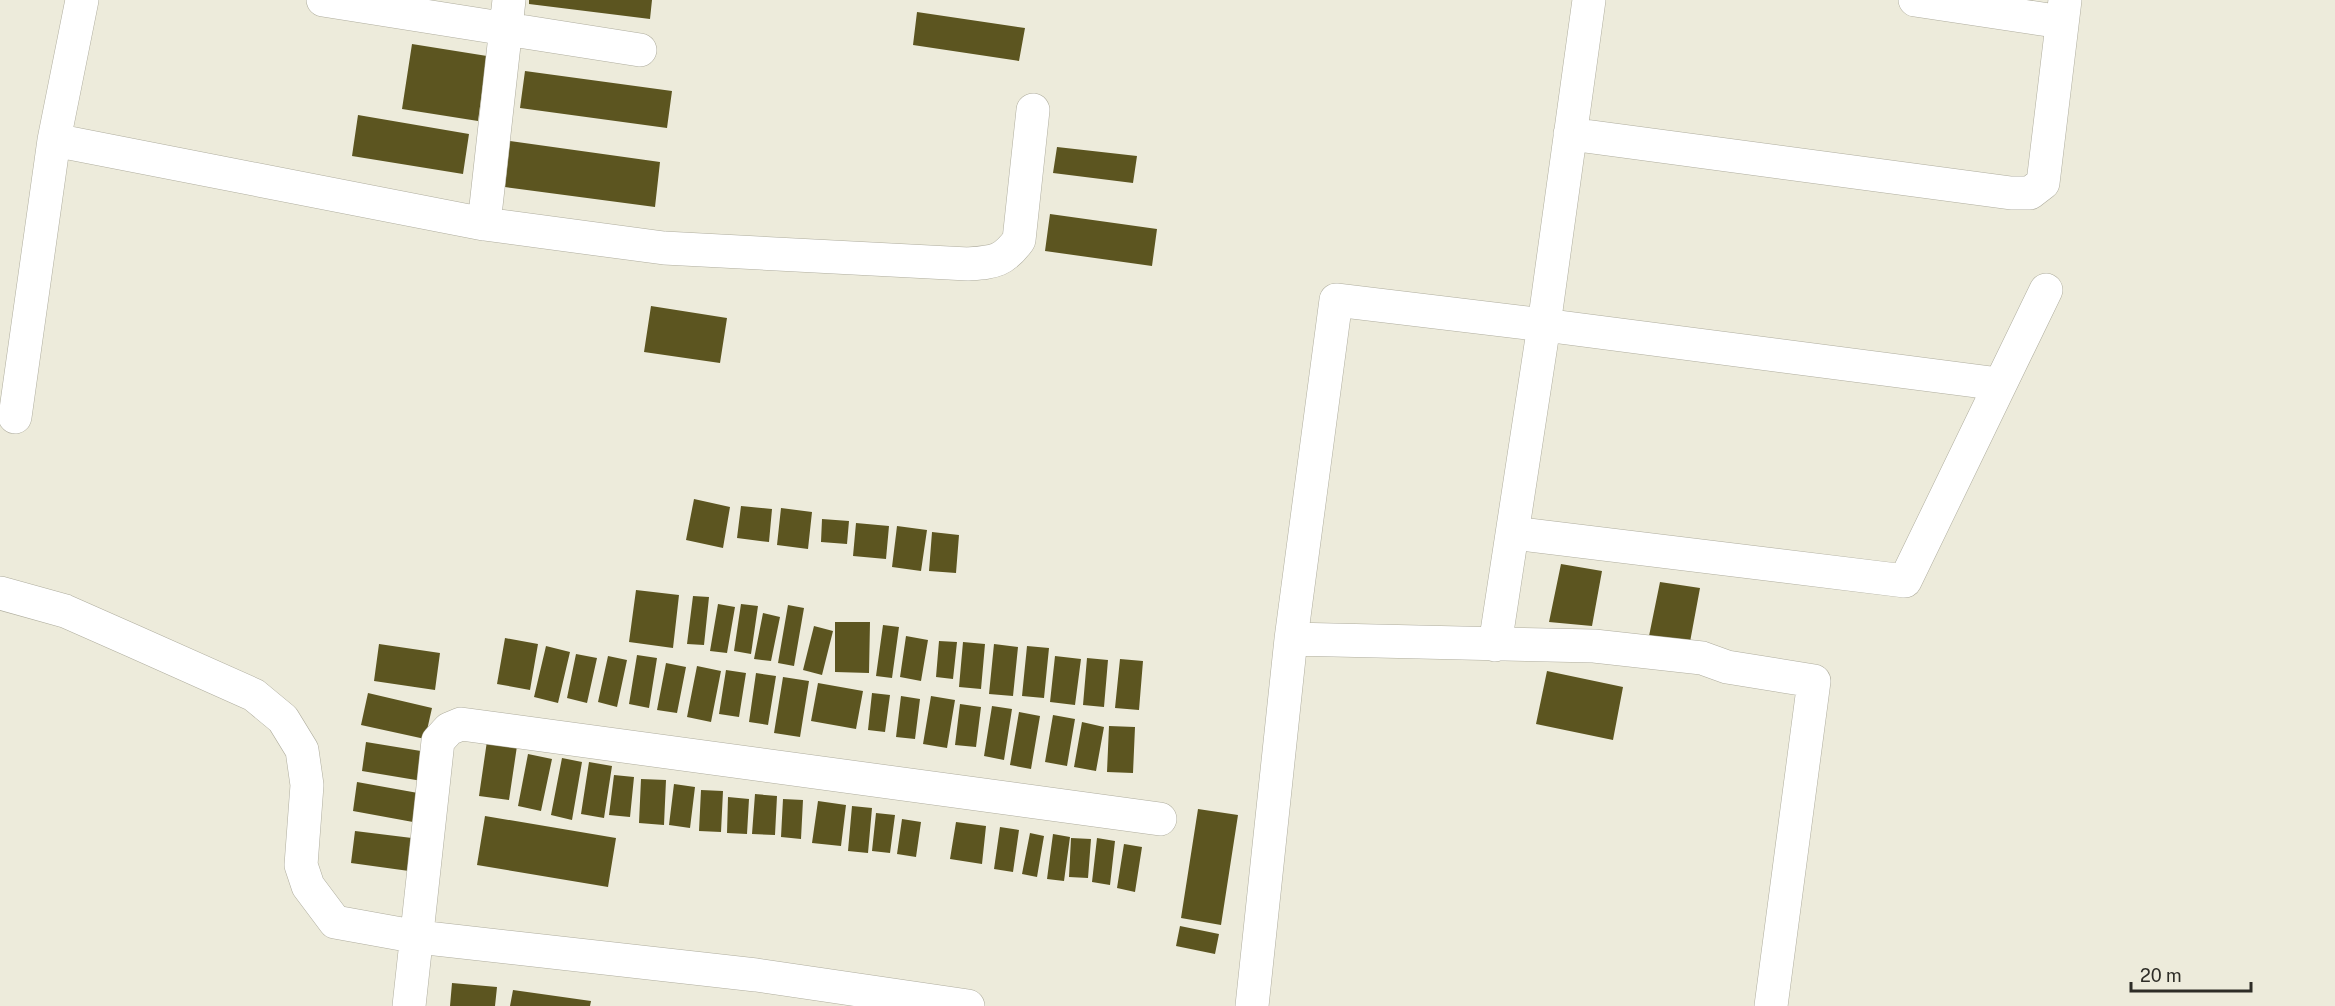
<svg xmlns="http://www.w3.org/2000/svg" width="2335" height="1006" viewBox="0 0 2335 1006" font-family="'Public Sans',sans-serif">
  <rect width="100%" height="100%" fill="#edebdb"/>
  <path fill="#5c5520" d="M 529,0 L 652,0 L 650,19 L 529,4 Z
    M 917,12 L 1025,28 L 1019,61 L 913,45 Z
    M 412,44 L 487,56 L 478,121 L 402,109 Z
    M 525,71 L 672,91 L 667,128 L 520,108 Z
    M 358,115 L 469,134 L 463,174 L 352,156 Z
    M 510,141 L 660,162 L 655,207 L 505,187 Z
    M 1057,147 L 1137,156 L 1133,183 L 1053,173 Z
    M 1050,214 L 1157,229 L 1152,266 L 1045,251 Z
    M 651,306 L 727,318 L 720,363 L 644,352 Z
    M 694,499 L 730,507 L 723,548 L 686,540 Z
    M 741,506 L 772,509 L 769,542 L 737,538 Z
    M 781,508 L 812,512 L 808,549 L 777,545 Z
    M 822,519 L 849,521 L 847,544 L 821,542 Z
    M 856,523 L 889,526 L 886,559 L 853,556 Z
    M 897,526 L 927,530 L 921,571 L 892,567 Z
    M 932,532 L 959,535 L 956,573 L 929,571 Z
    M 1561,564 L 1602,571 L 1592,626 L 1549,622 Z
    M 1660,582 L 1700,588 L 1690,642 L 1649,636 Z
    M 636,590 L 679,595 L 673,648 L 629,642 Z
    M 693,596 L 709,597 L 704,645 L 687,644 Z
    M 718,604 L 735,607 L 727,653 L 710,651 Z
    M 741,604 L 758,606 L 751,654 L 734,651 Z
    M 788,605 L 804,608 L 794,666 L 778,663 Z
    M 763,613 L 780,617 L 771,661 L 754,659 Z
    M 835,622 L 870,622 L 869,673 L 835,672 Z
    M 883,625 L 899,627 L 892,678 L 876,676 Z
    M 814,626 L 833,631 L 822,675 L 803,670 Z
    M 906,636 L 928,640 L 921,681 L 900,677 Z
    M 505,638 L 538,644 L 530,690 L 497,684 Z
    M 939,641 L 957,642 L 953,679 L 936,677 Z
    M 963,642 L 985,644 L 981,689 L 959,687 Z
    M 379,644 L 440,653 L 435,690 L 374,681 Z
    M 994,644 L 1018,647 L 1013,696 L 989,694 Z
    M 546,646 L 570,652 L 558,703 L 534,697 Z
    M 1027,646 L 1049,648 L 1044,698 L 1022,696 Z
    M 576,654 L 597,658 L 587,703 L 567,698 Z
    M 637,655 L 657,658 L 649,708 L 629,704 Z
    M 608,656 L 627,660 L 617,707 L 598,702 Z
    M 1055,656 L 1081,659 L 1075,705 L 1050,702 Z
    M 1087,658 L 1108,660 L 1104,707 L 1083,705 Z
    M 1120,659 L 1143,661 L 1139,710 L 1115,708 Z
    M 666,663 L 686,667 L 677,713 L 657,710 Z
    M 697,666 L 721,671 L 711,722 L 687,717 Z
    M 726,670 L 746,673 L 739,717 L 719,714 Z
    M 1547,671 L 1623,687 L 1613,740 L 1536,724 Z
    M 756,673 L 776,676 L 768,725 L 749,722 Z
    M 783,677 L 809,681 L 800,737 L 774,733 Z
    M 818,683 L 863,691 L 856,729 L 811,721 Z
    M 368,693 L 432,708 L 425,739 L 361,725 Z
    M 872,693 L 890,695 L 885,732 L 868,730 Z
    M 901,696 L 920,699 L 915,739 L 896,737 Z
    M 931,696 L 955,700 L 947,748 L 923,744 Z
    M 960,704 L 981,707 L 976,747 L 955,745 Z
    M 992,706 L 1012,709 L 1004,760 L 984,756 Z
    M 1019,712 L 1040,716 L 1031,769 L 1010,765 Z
    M 1053,715 L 1075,719 L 1067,766 L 1045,762 Z
    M 1082,722 L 1104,727 L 1096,771 L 1074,767 Z
    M 1109,726 L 1135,727 L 1133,773 L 1107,772 Z
    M 487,741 L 517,746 L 509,800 L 479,796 Z
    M 366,742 L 427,752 L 422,781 L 362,771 Z
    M 528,754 L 552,759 L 541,811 L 518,806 Z
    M 562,758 L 582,762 L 572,820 L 551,815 Z
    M 589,762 L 612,766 L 604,818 L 581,814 Z
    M 614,775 L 634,777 L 630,817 L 609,815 Z
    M 641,779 L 666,780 L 664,825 L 639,823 Z
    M 357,782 L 418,793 L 413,822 L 353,811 Z
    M 674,784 L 695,787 L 690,828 L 669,825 Z
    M 701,790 L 723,791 L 721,832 L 699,831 Z
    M 755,794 L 777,796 L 775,835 L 752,834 Z
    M 728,797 L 749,799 L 747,834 L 727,833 Z
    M 783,799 L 803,800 L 801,839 L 781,837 Z
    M 818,801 L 846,805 L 841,846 L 812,843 Z
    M 852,806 L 872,808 L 868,853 L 848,851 Z
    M 1198,809 L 1238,815 L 1221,925 L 1181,918 Z
    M 876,813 L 895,815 L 890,853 L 872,851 Z
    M 485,816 L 616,838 L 608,887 L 477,865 Z
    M 902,819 L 921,822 L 916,857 L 897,854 Z
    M 956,822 L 986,826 L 982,864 L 950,859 Z
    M 1000,827 L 1019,830 L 1013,872 L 994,869 Z
    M 355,831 L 412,838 L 409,871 L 351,863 Z
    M 1030,833 L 1044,836 L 1037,877 L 1022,874 Z
    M 1053,834 L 1070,837 L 1064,881 L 1047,879 Z
    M 1071,838 L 1091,839 L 1088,878 L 1069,877 Z
    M 1097,838 L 1115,841 L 1110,885 L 1092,882 Z
    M 1124,844 L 1142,847 L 1135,892 L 1117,888 Z
    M 1180,926 L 1219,934 L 1215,954 L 1176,946 Z
    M 452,983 L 497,987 L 495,1006 L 450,1006 Z
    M 513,990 L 591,1001 L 590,1006 L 510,1006 Z"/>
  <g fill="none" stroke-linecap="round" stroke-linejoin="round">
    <defs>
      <path id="minor" d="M 82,0 L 54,140 L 484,224 L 664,248 L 968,264 C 994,262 1003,262 1019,240 L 1033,110
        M 323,0 L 640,50
        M 1915,0 L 2062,22
        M 1570,134 L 2011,193 L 2030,193 L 2043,183 L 2065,0
        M 484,224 L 509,0
        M 15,417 L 54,140
        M 1513,533 L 1905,581 L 2046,290
        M 0,593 L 65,611 L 133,641 L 254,695 L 283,719 L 302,750 L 307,785 L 301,865 L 308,886 L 335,922 L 418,937 L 756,975 L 968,1006
        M 1291,639 L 1336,300 L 1544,325 L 1589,0
        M 1495,645 L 1544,325 L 1999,384
        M 409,1006 L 438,741 L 449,729 L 461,724 L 1160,819
        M 1252,1006 L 1291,639 L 1594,646 L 1702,658 L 1727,667 L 1814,681 L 1771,1006"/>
    </defs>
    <use href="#minor" stroke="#afad9e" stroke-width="34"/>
    <use href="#minor" stroke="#fff" stroke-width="33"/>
  </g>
  <path d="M2131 982v9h120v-9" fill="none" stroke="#2e2d27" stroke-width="3"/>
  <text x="2140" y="982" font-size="18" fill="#2e2d27" stroke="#edebdb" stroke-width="4.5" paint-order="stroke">20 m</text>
</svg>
